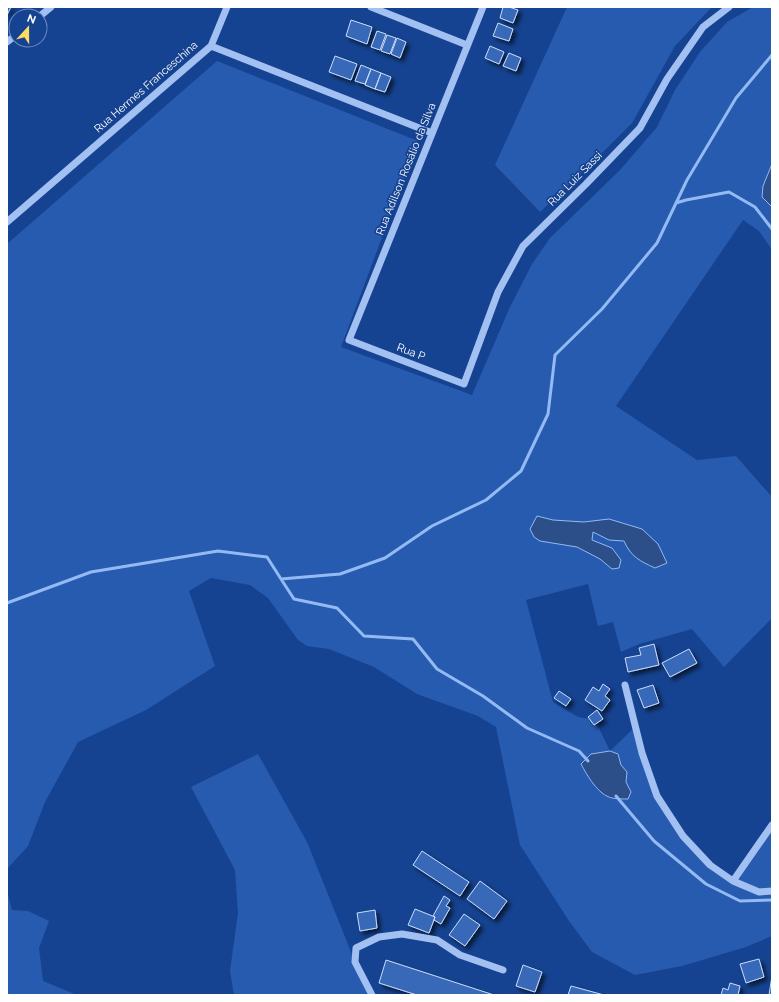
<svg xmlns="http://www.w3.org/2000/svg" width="779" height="1002" viewBox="0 0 779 1002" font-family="Raleway,sans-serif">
  <defs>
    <filter id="shadow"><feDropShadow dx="3.5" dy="3.5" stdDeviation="2" flood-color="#0009"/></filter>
  </defs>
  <rect width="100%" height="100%" fill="#154391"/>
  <path fill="#275bb0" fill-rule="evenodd" d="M 567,7 L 712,7 L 675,46 L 632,123 L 595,160 L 540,212 L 495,165 Z
    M 753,7 L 772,7 L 772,250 L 759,231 L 743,220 L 616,406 L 697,460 L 736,456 L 772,497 L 772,618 L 724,667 L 692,629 L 639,644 L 621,652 L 613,622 L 598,626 L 588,584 L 526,600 L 553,702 L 578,717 L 595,720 L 610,751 L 635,727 L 657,796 L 683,836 L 733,881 L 772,825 L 772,936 L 746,947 L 682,966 L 635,975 L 592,952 L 569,921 L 520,845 L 496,727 L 478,716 L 417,694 L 374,667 L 329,649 L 307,646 L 298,640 L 268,598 L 250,585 L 211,578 L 189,591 L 215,666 L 146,710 L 78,742 L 45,802 L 28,846 L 7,869 L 7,244 L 217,61 L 418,141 L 341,347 L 472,395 L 510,307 L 532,264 L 550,238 L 620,170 L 657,127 L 675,90 L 700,52 L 727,22 ZM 610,751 L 618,754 L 621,765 L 627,772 L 626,782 L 631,792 L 610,798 L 598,789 L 588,776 Z
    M 258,754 L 307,842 L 355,962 L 372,995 L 234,995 L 230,971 L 238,913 L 235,870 L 191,787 Z
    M 7,891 L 12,910 L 28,911 L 49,921 L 39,948 L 43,981 L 77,995 L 7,995 Z"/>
  <path fill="#2d4f89" stroke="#94baf4" d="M 772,164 L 772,207 L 762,197 L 763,186 Z
    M 537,516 L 553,520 L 584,522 L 609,519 L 642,529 L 658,544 L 667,563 L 655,568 C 640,561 631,557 624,541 L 609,540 L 593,532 L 592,540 L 612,548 L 621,560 L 619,568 L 612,569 L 600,559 L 577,547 L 540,541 L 534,537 L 530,529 Z
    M 610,751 L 618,754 L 621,765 L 627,772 L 626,782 L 631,792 L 628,799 C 623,799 617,799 612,798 C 598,795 587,775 581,764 L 591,754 Z"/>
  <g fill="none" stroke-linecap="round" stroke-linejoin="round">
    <path stroke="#94baf4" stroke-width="3" d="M 676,203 L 686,200 L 729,192 L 755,207 L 772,229
      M 281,579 L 294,599 L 337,608 L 364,636 L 413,639 L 437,669 L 483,696 L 527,728 L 579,751 L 588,761
      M 7,603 L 91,572 L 218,551 L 267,557 L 281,579 L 340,574 L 385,558 L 432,526 L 486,500 L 521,471 L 548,414 L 555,355 L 602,309 L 657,243 L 687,180 L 736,98 L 772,55
      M 616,796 L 654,841 L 706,884 L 740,901 L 772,900"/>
  </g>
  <path fill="#3969b8" stroke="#c8dcfc" filter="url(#shadow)" d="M 7,7 L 11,7 L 7,15 Z
    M 503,7 L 509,7 L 518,10 L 513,23 L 500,18 Z
    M 351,20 L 372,27 L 367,44 L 346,36 Z
    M 498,23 L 513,29 L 509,41 L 493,36 Z
    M 377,31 L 386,34 L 380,50 L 371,47 Z
    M 387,35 L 396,38 L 390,54 L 381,51 Z
    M 397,38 L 406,42 L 400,58 L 391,54 Z
    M 490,46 L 504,52 L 499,64 L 485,58 Z
    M 509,53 L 521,58 L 516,71 L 503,66 Z
    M 335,56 L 357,64 L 351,80 L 329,72 Z
    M 361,65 L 371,69 L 365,84 L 355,81 Z
    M 371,69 L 381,73 L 375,89 L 365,85 Z
    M 381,73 L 391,77 L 385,92 L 375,89 Z
    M 654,644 L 659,665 L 628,672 L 625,658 L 641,655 L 639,648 Z
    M 689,649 L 697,663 L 670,677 L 662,663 Z
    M 603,684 L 610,689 L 605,696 L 610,700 L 602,711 L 585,700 L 593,687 L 599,691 Z
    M 653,685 L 659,703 L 644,708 L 637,690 Z
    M 559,691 L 571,699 L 566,706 L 554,698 Z
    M 597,710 L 603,719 L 594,725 L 588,717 Z
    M 422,851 L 469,882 L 460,896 L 413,865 Z
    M 480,881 L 507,901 L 494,919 L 467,899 Z
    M 444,896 L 450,900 L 446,906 L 450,908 L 441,924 L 434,920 L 435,917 L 433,916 Z
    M 415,909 L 435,917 L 429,933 L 408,925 Z
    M 375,910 L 377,928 L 360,931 L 357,913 Z
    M 464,914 L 480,925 L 465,946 L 449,935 Z
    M 759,959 L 764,977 L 746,983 L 740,964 Z
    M 386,960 L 494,995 L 417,995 L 379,983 Z
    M 523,965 L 542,972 L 535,992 L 516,986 Z
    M 772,976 L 772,995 L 769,995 Z
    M 730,983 L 740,986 L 738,995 L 721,995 L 723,988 L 728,990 Z
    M 571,986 L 604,995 L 568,995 Z"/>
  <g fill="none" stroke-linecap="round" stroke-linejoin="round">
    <path stroke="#a2c0f1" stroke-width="7" d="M 371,7 L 467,45
      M 483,7 L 349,340 L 464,384 L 498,292 L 523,246 L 586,184 L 640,128 L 667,79 L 703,27 L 729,7
      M 40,16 L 51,7
      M 7,42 L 16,35
      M 211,46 L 227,7
      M 7,222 L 211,46 L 432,133
      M 625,685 L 642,753 L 657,796 L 683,836 L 710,865 L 733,881 L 759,892 L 772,891
      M 733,881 L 772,825
      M 372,995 L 355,962 L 356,948 L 379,937 L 402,934 L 437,940 L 460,955 L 503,970"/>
  </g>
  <g text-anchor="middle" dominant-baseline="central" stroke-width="3.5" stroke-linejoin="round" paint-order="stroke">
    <g font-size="11" fill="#fff" stroke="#154391">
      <text transform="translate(146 87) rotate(-41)">Rua Hermes Franceschina</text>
      <text transform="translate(406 169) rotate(-68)">Rua Adilson Rosálio da Silva</text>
      <text transform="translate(575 179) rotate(-45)">Rua Luiz Sassi</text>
      <text transform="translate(411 352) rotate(21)">Rua P</text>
    </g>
  </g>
  <rect width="779" height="1002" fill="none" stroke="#ffffff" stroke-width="16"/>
  <g transform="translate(28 28) rotate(21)"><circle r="19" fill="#154391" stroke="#738ebd"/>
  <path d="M0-3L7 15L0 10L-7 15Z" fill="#ffdc61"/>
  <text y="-6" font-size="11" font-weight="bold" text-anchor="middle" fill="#ffffff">N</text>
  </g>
</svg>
